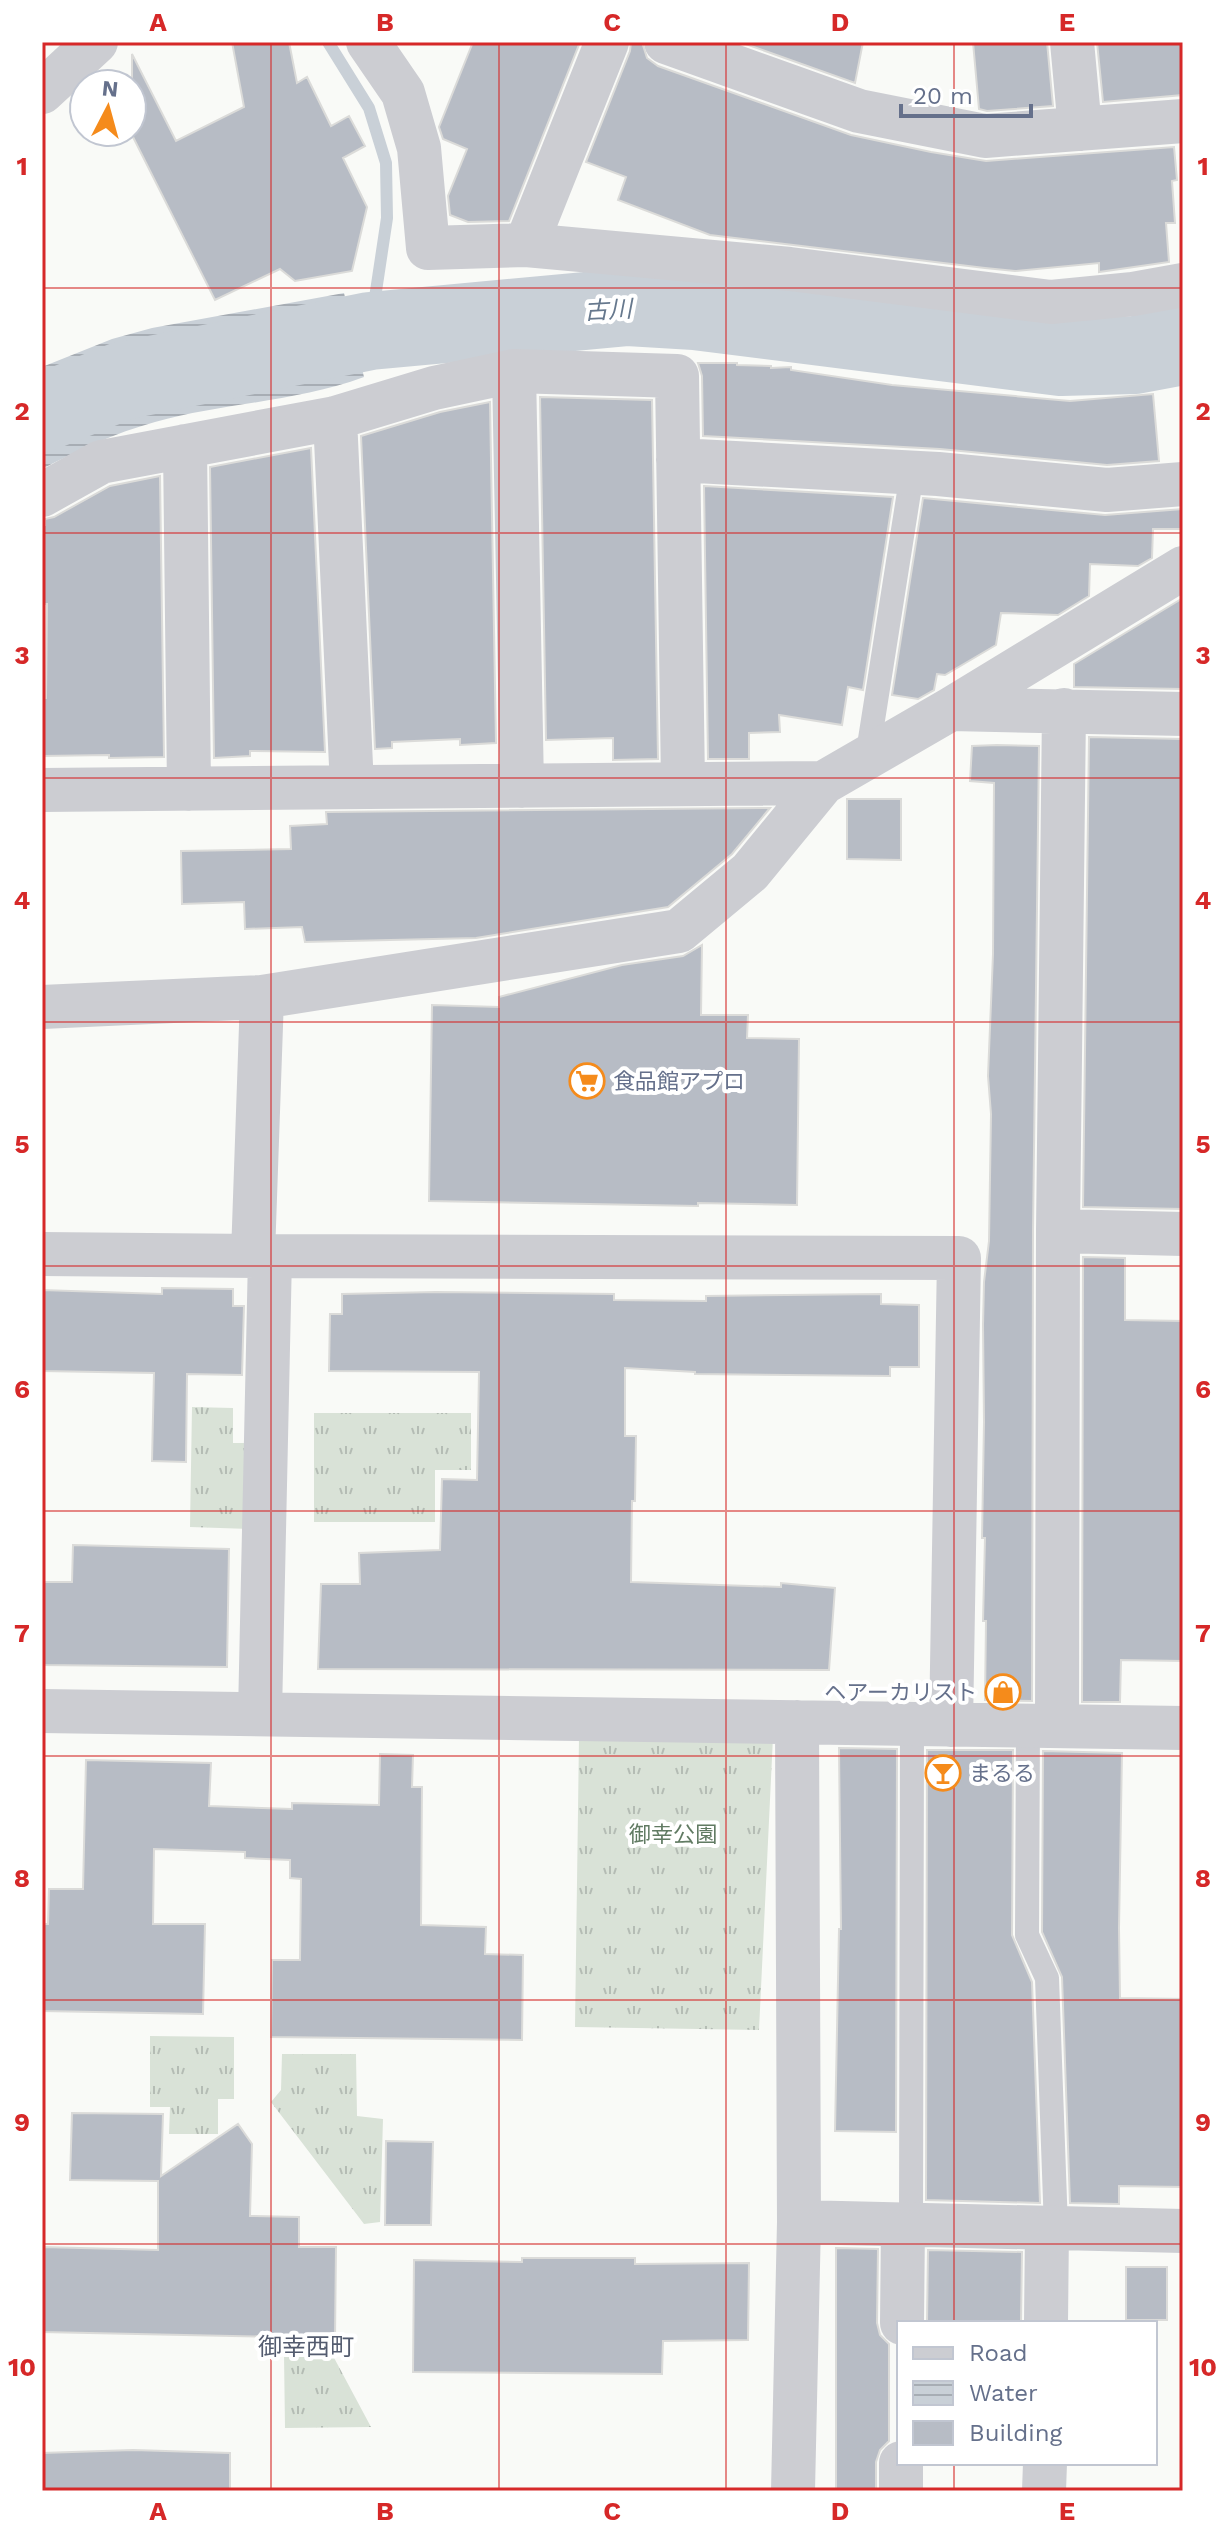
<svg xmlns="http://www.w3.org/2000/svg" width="1225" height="2533" viewBox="0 0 1225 2533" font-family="'Work Sans','Noto Sans JP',sans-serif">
  <defs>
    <pattern id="grass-tufts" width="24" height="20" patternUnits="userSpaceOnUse" patternTransform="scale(2)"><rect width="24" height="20" fill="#d9e2d7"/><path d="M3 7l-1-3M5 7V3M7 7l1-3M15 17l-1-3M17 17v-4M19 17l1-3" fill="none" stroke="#b4bcb4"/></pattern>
    <pattern id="water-rules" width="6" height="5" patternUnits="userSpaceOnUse" patternTransform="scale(2)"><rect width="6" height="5" fill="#c9d0d7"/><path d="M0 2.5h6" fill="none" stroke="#a7adb4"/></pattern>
  </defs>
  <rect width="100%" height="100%" fill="#f9faf7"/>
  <path fill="url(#grass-tufts)" d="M 192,1407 L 233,1408 L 233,1443 L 252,1443 L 250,1529 L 190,1527 Z
    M 314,1413 L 471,1413 L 471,1470 L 435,1470 L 435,1522 L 314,1522 Z
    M 773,1737 L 759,2030 L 575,2027 L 579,1738 Z
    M 150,2036 L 234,2037 L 234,2099 L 218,2099 L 218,2134 L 169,2134 L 170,2107 L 150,2107 Z
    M 282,2054 L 356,2054 L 357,2116 L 383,2119 L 380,2222 L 364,2224 L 271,2102 L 281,2090 Z
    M 332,2354 L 371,2427 L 285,2428 L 284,2355 Z"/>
  <path fill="url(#water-rules)" d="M 344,293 L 364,377 C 296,402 223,403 155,422 C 115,433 78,450 42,469 L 42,367 L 112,339 L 152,328 Z"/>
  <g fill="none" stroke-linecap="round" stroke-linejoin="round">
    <path stroke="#c9d0d7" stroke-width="12" d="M 328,42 L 369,108 L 386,163 L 387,218 L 370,331"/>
    <path stroke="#c9d0d7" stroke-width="78" d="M 42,413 L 122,381 L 370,331 L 628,307 L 695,311 L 1061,357 L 1135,355 L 1183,346"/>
  </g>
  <path fill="#b7bcc5" stroke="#dbdbd9" stroke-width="2" d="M 232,42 L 289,42 L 297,83 L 307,77 L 331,126 L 349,116 L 365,146 L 343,158 L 367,207 L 352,271 L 295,281 L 280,269 L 215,300 L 132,135 L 132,54 L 176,141 L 244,107 Z
    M 473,42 L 580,42 L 509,221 L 468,222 L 450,215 L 448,196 L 467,149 L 443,139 L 439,127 Z
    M 631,42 L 642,42 L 647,58 L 658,66 L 851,135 L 931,152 L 986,161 L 1174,147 L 1177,180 L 1172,181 L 1175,223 L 1166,223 L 1169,262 L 1099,272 L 1099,263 L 1015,271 L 985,268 L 710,235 L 618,200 L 626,177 L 586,162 L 630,51 Z
    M 740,42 L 863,42 L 855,83 Z
    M 973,42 L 1047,42 L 1053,106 L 987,111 L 979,109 Z
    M 1097,42 L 1183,42 L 1183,95 L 1103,102 Z
    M 698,363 L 737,363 L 737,365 L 771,366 L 771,368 L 791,367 L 791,370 L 892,385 L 1070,401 L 1153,394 L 1159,461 L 1107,465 L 940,449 L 703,436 L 702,376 Z
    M 540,397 L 652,400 L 658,759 L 613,760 L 613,738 L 546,740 Z
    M 490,402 L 496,743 L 460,745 L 460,739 L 392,742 L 392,748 L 375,749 L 361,436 L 440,412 Z
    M 311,448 L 325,752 L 250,751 L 250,756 L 214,758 L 210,467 Z
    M 160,476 L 164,757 L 109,758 L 109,755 L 42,756 L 42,698 L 46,698 L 47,604 L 42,604 L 42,525 L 45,525 L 45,519 L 54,517 L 110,486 Z
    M 704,486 L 893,497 L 863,690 L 848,687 L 842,725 L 779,715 L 780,732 L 749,733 L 749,759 L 708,759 Z
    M 923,498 L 1105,515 L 1183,509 L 1183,529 L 1153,529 L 1152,558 L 1138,566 L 1090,564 L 1089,596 L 1058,615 L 1001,613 L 996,645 L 945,675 L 937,674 L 934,690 L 918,699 L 892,695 Z
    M 1183,598 L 1183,689 L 1074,687 L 1074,664 Z
    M 1089,737 L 1183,739 L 1183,1209 L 1083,1207 Z
    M 997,745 L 1039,746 L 1033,1231 L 1032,1701 L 985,1700 L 986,1621 L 983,1621 L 985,1538 L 982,1538 L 984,1422 L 983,1325 L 984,1282 L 989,1241 L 991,1114 L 988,1076 L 993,954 L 994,783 L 970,781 L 972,746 Z
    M 847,799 L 901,799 L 901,860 L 847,859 Z
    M 770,808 L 732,854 L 668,907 L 476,938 L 305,942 L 302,927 L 245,929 L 244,902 L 182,904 L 181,851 L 291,849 L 290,826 L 327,824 L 326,812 Z
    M 702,945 L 701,1015 L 748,1015 L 747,1038 L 799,1039 L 797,1205 L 698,1203 L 698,1206 L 429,1201 L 432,1005 L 499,1007 L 499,997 L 622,965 L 683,956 Z
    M 1083,1257 L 1125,1258 L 1125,1320 L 1183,1321 L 1183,1661 L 1121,1660 L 1120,1702 L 1082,1702 Z
    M 162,1288 L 233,1289 L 233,1306 L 244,1306 L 242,1375 L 187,1374 L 186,1462 L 152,1461 L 154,1373 L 42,1371 L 42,1290 L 162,1294 Z
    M 436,1292 L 614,1294 L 614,1300 L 706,1301 L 706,1296 L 881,1294 L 881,1304 L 919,1305 L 919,1367 L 890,1367 L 890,1376 L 695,1374 L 695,1372 L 625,1368 L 625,1436 L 636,1436 L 635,1501 L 632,1501 L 631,1582 L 781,1587 L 781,1583 L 835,1588 L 829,1670 L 318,1669 L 321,1584 L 360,1584 L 359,1553 L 440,1550 L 442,1479 L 477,1480 L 479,1372 L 329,1371 L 330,1314 L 342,1314 L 342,1294 Z
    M 73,1545 L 229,1549 L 227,1667 L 42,1665 L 42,1582 L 72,1582 Z
    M 839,1748 L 897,1749 L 896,2132 L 835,2131 L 839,1929 L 841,1929 Z
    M 927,1750 L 1013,1750 L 1012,1935 L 1032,1982 L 1040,2203 L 926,2200 Z
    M 1043,1751 L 1122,1753 L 1119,1928 L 1120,1998 L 1183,1999 L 1183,2187 L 1119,2186 L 1119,2204 L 1070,2203 L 1062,1977 L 1042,1932 Z
    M 380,1754 L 413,1755 L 412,1787 L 422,1787 L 421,1925 L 486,1927 L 485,1954 L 523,1955 L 522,2040 L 271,2037 L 272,1960 L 300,1960 L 301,1879 L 290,1878 L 290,1860 L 245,1858 L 245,1852 L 154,1849 L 153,1924 L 205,1924 L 203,2014 L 42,2011 L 42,1924 L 48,1924 L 49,1889 L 83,1889 L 86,1760 L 211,1763 L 209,1806 L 292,1809 L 292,1803 L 379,1805 Z
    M 72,2113 L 163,2114 L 161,2176 L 238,2124 L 252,2144 L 250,2216 L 299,2217 L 299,2247 L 336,2247 L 335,2338 L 42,2332 L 42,2247 L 158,2250 L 158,2181 L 70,2180 Z
    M 386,2141 L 433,2142 L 431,2225 L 385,2225 Z
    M 836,2248 L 878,2249 L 877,2323 L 880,2335 L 889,2344 L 889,2441 L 880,2450 L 876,2462 L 876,2491 L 836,2491 Z
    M 928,2250 L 1022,2252 L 1021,2323 L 927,2323 Z
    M 522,2258 L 635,2258 L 635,2264 L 749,2263 L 748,2340 L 663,2341 L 662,2374 L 413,2372 L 414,2260 L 522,2262 Z
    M 1126,2267 L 1167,2267 L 1167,2320 L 1126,2320 Z
    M 133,2450 L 230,2453 L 230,2491 L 42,2491 L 42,2453 Z"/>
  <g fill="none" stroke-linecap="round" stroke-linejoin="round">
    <path stroke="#cccdd2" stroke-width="24" d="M 867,758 L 912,473
      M 1028,1725 L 1027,1935 L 1047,1978 L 1056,2228
      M 911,2225 L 912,1724"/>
    <path stroke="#cccdd2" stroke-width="44" d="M 368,42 L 403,93 L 419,148 L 428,248 L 526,245 L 607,42
      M 666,42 L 859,111 L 985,136 L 1183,121
      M 1072,42 L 1080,129
      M 526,245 L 790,269 L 1051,302 L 1133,294 L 1183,285
      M 514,371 L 522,786
      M 335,418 L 352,787
      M 185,446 L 189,789
      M 678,460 L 938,474 L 1107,490 L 1183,484
      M 42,495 L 101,462 L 335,418 L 434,388 L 514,371 L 677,376 L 683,784
      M 951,709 L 1183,714
      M 42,790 L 823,783
      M 42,1007 L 262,997 L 679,931 L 750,872 L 823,783 L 951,709 L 1183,568
      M 1058,1231 L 1183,1234
      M 42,1254 L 270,1256
      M 253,1255 L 262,997
      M 42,1711 L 1183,1728
      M 260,1714 L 270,1256 L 959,1258 L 951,1725
      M 1057,1726 L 1058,1231 L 1064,710
      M 799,2222 L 1183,2231
      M 902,2323 L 903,2224
      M 1046,2323 L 1047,2228
      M 793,2491 L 799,2222 L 797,1722
      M 901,2491 L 901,2463
      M 1044,2491 L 1045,2463"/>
    <path stroke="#cccdd2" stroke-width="44" d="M 42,92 L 96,42"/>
  </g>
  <path fill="none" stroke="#d62828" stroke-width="2" stroke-opacity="0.55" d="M 271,42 L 271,2491M 499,42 L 499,2491M 726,42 L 726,2491M 954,42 L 954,2323M 42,288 L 1183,288M 42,533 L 1183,533M 42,778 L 1183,778M 42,1022 L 1183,1022M 42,1266 L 1183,1266M 42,1511 L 1183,1511M 42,1756 L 1183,1756M 42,2000 L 1183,2000M 42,2244 L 1183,2244M 954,2463 L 954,2491"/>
  <defs>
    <symbol id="supermarket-ring" viewBox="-11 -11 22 22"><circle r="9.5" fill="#fff" stroke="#f58b1b" stroke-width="1.5"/><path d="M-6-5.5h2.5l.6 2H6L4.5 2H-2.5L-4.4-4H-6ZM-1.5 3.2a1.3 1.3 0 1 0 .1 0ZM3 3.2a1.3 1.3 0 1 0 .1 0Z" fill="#f58b1b"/></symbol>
    <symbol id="shop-ring" viewBox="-11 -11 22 22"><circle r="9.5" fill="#fff" stroke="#f58b1b" stroke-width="1.5"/><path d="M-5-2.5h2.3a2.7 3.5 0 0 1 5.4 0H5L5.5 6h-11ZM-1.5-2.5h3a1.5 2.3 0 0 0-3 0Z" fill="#f58b1b"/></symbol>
    <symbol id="bar-ring" viewBox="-11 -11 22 22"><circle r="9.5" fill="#fff" stroke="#f58b1b" stroke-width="1.5"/><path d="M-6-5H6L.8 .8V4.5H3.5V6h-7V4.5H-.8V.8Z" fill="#f58b1b"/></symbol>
  </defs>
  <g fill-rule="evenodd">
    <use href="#supermarket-ring" x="567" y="1061" width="40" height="40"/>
    <use href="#shop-ring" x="983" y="1672" width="40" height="40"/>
    <use href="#bar-ring" x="923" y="1753" width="40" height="40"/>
  </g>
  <g text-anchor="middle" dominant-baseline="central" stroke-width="8" stroke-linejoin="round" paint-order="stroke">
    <g font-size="22" fill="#65708b" stroke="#fff" text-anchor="start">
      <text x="613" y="1081">食品館アプロ</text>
      <text x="977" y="1692" text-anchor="end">ヘアーカリスト</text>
      <text x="969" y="1773">まるる</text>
    </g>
    <g font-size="22" fill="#617b63" stroke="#fff">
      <text x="673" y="1834">御幸公園</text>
    </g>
    <g font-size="24" font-style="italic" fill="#66788d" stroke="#fff">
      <text transform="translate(608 310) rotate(-3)">古川</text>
    </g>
    <g font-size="24" fill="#545c6f" stroke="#fff">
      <text x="306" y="2347">御幸西町</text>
    </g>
  </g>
  <rect width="1225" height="2533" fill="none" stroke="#ffffff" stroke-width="88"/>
  <rect x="897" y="2321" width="260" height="144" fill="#ffffff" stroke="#c1c6d1" stroke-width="2"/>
  <rect x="913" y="2347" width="40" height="12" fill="#cccdd2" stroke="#c1c6d1" stroke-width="2"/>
  <text x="969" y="2361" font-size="24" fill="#65708b">Road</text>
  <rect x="913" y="2381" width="40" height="24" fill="url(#water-rules)" stroke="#c1c6d1" stroke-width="2"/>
  <text x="969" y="2401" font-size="24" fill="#65708b">Water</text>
  <rect x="913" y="2421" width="40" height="24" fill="#b7bcc5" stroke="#c1c6d1" stroke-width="2"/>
  <text x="969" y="2441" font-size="24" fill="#65708b">Building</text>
  <g transform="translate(108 108) rotate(6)"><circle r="38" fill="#ffffff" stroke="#c1c6d1" stroke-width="2"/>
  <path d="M0-6L14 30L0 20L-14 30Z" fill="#f58b1b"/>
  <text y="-12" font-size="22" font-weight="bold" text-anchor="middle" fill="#65708b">N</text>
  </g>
  <path d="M901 104v12h130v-12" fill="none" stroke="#65708b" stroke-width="4"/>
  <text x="913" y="104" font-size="24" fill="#65708b" stroke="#ffffff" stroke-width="6" paint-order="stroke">20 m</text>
  <rect x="44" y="44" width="1137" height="2445" fill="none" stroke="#d62828" stroke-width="3"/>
  <g font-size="26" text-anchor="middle" font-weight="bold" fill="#d62828">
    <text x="158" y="31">A</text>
    <text x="385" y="31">B</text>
    <text x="612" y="31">C</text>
    <text x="840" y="31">D</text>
    <text x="1067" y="31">E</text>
    <text x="22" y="175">1</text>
    <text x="1203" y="175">1</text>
    <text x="22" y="420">2</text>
    <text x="1203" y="420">2</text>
    <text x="22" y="664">3</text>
    <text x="1203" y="664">3</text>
    <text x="22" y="909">4</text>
    <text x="1203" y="909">4</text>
    <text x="22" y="1153">5</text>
    <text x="1203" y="1153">5</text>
    <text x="22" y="1398">6</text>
    <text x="1203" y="1398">6</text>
    <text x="22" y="1642">7</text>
    <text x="1203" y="1642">7</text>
    <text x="22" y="1887">8</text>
    <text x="1203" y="1887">8</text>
    <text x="22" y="2131">9</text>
    <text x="1203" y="2131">9</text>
    <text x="22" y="2376">10</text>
    <text x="1203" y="2376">10</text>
    <text x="158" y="2520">A</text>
    <text x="385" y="2520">B</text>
    <text x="612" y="2520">C</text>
    <text x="840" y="2520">D</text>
    <text x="1067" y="2520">E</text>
  </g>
</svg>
